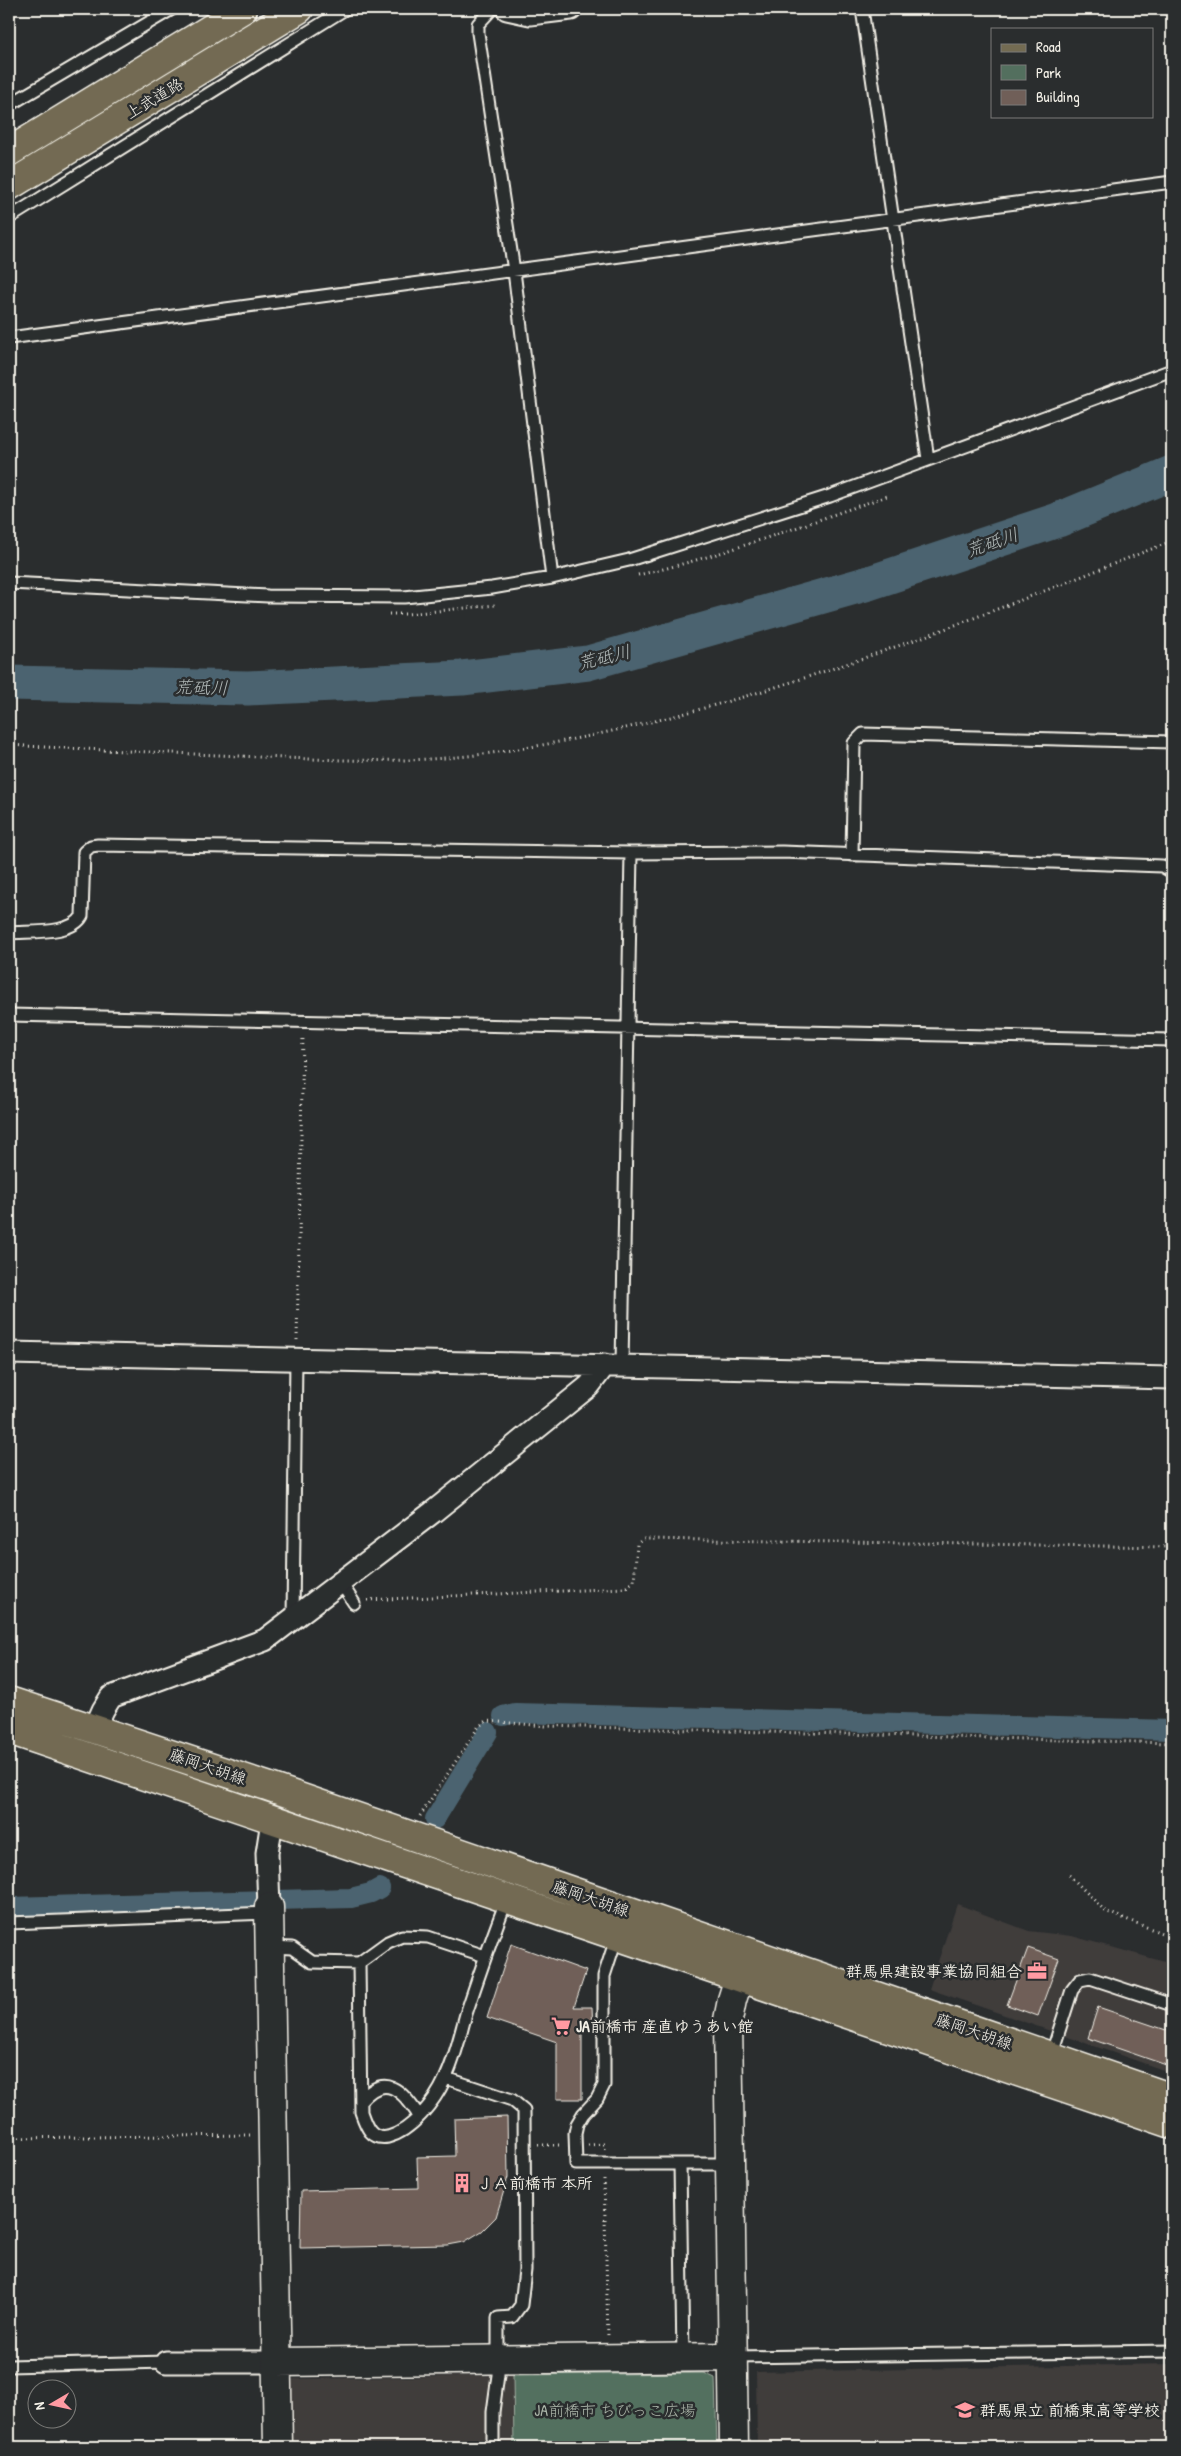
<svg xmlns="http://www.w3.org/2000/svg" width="1181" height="2456" viewBox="0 0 1181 2456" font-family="'Patrick Hand','Klee One',sans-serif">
  <rect width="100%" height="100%" fill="#2a2d2e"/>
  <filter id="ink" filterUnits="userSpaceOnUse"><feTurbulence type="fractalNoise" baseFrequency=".02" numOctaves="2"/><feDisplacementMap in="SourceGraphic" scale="10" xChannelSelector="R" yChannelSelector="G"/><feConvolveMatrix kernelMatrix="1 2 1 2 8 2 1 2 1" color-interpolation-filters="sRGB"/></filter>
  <g filter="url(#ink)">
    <path fill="#3f3c3b" d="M 957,1904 L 1029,1931 L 1072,1936 L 1172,1964 L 1172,2073 L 929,1989 Z
      M 1172,2364 L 1172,2447 L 757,2447 L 756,2372 Z
      M 513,2375 L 514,2447 L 290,2447 L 289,2379 Z"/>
    <path fill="#536f5e" stroke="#a4b0a3" d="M 704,2373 L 715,2378 L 717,2447 L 514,2447 L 513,2375 Z"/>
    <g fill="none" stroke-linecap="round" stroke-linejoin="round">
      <path stroke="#4c6470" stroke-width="20" d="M 503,1716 L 515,1713 L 1172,1730
        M 435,1819 L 488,1732
        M 9,1907 L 351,1898 L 371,1893 L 380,1888"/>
      <path stroke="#4c6470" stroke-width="35" d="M 9,683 L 248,688 L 462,678 L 588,663 L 869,583 L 1058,520 L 1172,473"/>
    </g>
    <path fill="#705f58" stroke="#f4f1e8" d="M 511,1944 L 586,1971 L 574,2007 L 592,2007 L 593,2030 L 582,2030 L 582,2099 L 557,2099 L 557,2042 L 487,2018 Z
      M 1028,1948 L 1059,1959 L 1038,2016 L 1007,2005 Z
      M 1098,2007 L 1172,2032 L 1172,2067 L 1088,2038 Z
      M 507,2117 L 508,2177 L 496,2217 L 482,2231 L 464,2242 L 448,2245 L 300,2248 L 301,2191 L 418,2188 L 417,2157 L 455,2156 L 454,2119 Z"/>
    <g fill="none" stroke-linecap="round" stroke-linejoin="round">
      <defs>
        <path id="service" d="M 492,9 L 478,24 L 478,33 L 514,271 L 552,578
          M 862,9 L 928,459
          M 9,105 L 172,9
          M 9,218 L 345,9
          M 9,338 L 1172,182
          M 9,583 L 268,596 L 404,597 L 492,588 L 552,578 L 629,560 L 830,496 L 1172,370
          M 852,855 L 854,743 L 863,734 L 1172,742
          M 9,933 C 30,931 72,935 82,916 L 84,852 L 91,846 L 98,845 L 631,853 L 782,852 L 1162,866 L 1172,872
          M 9,1015 L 1172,1040
          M 622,1365 L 631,853
          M 341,1583 L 354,1603
          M 293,1619 L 296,1358
          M 9,1923 L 269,1913
          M 617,1936 L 604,1976 L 604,2085 L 597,2099 L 583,2114 L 577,2124 L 575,2133 L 576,2164 L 729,2164
          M 271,1947 L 292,1948 L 312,1962 L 359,1963 L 388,1942 L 402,1936 L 428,1937 L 485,1956
          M 359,1963 L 361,2112 C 366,2126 370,2140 388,2137 C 412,2131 435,2101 445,2079 C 455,2059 460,2035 466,2014 C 479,1975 492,1937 507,1899
          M 1051,2056 L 1072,1990 L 1080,1980 L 1090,1978 L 1172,2005
          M 446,2078 L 512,2100 L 524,2110 L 525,2270 L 521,2305 L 512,2317 L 498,2318 L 498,2375 L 493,2412 L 493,2447
          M 361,2101 C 385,2072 403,2091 419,2116
          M 680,2164 L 683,2358
          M 733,2357 L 1172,2351
          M 9,2366 L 166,2362"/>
        <path id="minor" d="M 507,9 L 530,14 L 571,9
          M 9,1353 L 1172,1378
          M 95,1728 L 103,1710 L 111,1697 L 265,1640 L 433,1512 L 589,1386 L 605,1365
          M 269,1907 L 267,1853 L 272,1821
          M 166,2362 L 277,2362"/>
        <path id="tertiary" d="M 269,1907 L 278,2447
          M 277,2362 L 731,2357
          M 734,2447 L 728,2020 L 732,2000 L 746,1956"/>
        <path id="primary" d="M 9,1701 L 267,1786 L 1172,2098
          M 9,1730 L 1172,2124"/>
        <path id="trunk" d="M 9,152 L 243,9
          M 9,186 L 299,9"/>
      </defs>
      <use href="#service" stroke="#f4f1e8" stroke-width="15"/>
      <use href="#minor" stroke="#f4f1e8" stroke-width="25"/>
      <use href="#tertiary" stroke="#f4f1e8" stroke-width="31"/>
      <use href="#primary" stroke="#f4f1e8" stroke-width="31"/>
      <use href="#trunk" stroke="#f4f1e8" stroke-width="31"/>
      <path stroke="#f4f1e8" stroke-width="3" stroke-dasharray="1 4" stroke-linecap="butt" d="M 638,575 C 723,556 805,524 887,496
        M 389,614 L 407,614 L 495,605
        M 9,745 C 93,750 177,753 261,757 C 335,760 410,764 484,754 C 723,722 949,628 1172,541
        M 297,1340 L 303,1036
        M 367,1600 L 625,1588 L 634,1581 L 637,1544 L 643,1539 L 1172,1547
        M 420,1816 L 479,1726 L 487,1721 L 546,1726 L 1172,1743
        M 1069,1875 L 1105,1911 L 1172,1937
        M 9,2138 L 250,2135
        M 538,2145 L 562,2145
        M 588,2145 L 604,2144 L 604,2150
        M 604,2179 L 608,2337"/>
      <use href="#service" stroke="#2a2d2e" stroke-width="11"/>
      <use href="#minor" stroke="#2a2d2e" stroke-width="21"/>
      <use href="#tertiary" stroke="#2a2d2e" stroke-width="28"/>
      <use href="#primary" stroke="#736b52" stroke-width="28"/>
      <use href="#trunk" stroke="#736b52" stroke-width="28"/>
    </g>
  </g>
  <defs>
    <symbol id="office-bare" viewBox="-9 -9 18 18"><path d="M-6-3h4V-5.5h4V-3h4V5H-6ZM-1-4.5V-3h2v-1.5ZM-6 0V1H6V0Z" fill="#ff9aa2" stroke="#2a2d2e" stroke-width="2.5" paint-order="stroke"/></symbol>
    <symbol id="supermarket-bare" viewBox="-9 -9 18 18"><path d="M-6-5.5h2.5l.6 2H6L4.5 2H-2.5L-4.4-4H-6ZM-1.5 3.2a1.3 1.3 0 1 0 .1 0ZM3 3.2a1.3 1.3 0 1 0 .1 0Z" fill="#ff9aa2" stroke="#2a2d2e" stroke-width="2.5" paint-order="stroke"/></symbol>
    <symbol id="building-bare" viewBox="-9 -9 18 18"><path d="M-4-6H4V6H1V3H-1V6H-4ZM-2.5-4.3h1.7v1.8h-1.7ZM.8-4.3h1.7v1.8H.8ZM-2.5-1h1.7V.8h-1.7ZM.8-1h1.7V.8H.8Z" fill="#ff9aa2" stroke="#2a2d2e" stroke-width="2.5" paint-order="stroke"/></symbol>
    <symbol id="school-bare" viewBox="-9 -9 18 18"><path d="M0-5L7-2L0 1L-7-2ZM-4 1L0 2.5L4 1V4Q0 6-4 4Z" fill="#ff9aa2" stroke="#2a2d2e" stroke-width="2.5" paint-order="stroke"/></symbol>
  </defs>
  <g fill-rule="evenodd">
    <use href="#office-bare" x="1023" y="1957" width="28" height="28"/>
    <use href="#supermarket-bare" x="547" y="2012" width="28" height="28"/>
    <use href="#building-bare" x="448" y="2169" width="28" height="28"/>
    <use href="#school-bare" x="951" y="2396" width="28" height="28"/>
  </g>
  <g text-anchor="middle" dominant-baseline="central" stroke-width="5" stroke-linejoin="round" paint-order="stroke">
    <g font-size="16" fill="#f4f1e8" stroke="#2a2d2e">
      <text transform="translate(154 98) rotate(-31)">上武道路</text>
      <text transform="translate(208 1766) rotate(19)">藤岡大胡線</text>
      <text transform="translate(591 1898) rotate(19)">藤岡大胡線</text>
      <text transform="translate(974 2031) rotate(19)">藤岡大胡線</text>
    </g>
    <g font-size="16" font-weight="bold" fill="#f4f1e8" stroke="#2a2d2e" text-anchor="start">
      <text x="1022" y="1971" text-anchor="end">群馬県建設事業協同組合</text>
      <text x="576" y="2026">JA前橋市 産直ゆうあい館</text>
      <text x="477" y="2183">ＪＡ前橋市 本所</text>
      <text x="980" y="2410">群馬県立 前橋東高等学校</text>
    </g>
    <g font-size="16" fill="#acb6aa" stroke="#2a2d2e">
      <text x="615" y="2410">JA前橋市 ちびっこ広場</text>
    </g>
    <g font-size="18" font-style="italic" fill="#b1b9b8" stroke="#2a2d2e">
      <text transform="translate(992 542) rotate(-19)">荒砥川</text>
      <text transform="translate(604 657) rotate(-14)">荒砥川</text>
      <text transform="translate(201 687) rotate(1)">荒砥川</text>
    </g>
  </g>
  <rect width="1181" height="2456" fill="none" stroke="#2a2d2e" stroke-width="30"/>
  <rect x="15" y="15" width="1151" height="2426" fill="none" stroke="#f4f1e8" stroke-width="2" filter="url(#ink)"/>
  <rect x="991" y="28" width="162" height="90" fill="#2a2d2e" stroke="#7b7b78"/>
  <rect x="1001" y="44" width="25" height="8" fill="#736b52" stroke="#7b7b78"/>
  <text x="1036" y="52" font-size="15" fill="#f4f1e8">Road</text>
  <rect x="1001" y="65" width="25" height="15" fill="#536f5e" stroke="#7b7b78"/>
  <text x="1036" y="78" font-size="15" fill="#f4f1e8">Park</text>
  <rect x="1001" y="90" width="25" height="15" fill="#705f58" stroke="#7b7b78"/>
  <text x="1036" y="102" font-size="15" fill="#f4f1e8">Building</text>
  <g transform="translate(52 2404) rotate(261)"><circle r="24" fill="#2a2d2e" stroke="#7b7b78"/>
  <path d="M0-4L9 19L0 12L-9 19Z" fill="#ff9aa2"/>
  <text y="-8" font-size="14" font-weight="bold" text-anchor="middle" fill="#f4f1e8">N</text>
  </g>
</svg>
